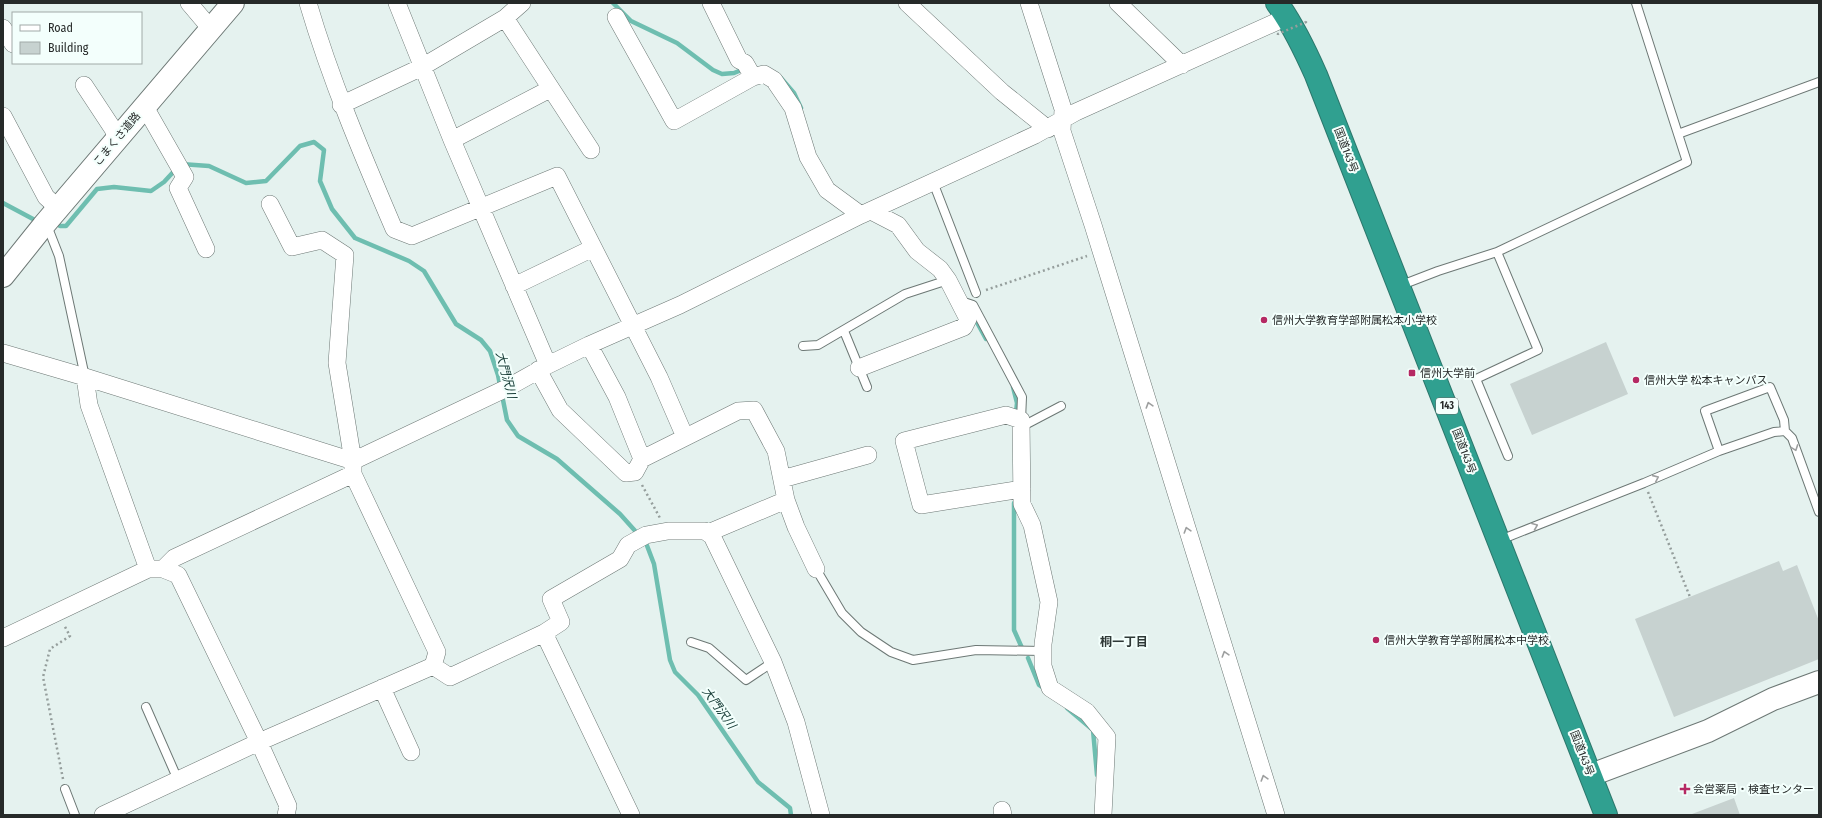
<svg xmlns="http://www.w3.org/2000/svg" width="1822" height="818" viewBox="0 0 1822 818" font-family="'Fira Sans Condensed','Noto Sans JP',sans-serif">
  <rect width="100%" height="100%" fill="#e5f2ef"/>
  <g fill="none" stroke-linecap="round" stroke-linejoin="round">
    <path stroke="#6ebeb0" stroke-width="4.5" d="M 613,3 L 631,21 L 677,43 L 713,70 L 722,74 L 734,73 L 744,69
      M 781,78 L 794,93 L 801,108
      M 181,164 L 209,166 L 246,183 L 266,181 L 300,146 L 314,142 L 324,150 L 320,181 L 332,209 L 355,238 L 409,261 L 424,271 L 456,324 L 481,340 L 490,351 L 498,375 L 507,420 L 518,436 L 557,459 L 620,514 L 646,543 L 654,564 L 670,660 L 675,672 L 698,695 L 758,782 L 790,808 L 791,815
      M 3,203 L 33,219
      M 60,226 L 66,226 L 97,189 L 114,187 L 151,191 L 164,182 L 176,169
      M 973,315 L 986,339
      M 1013,387 L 1017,403 L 1016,413
      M 1014,503 L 1014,630 L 1022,648
      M 1028,658 L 1039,685 L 1045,689
      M 1067,708 L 1093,730 L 1097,775"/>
  </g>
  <path fill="#c7d2d0" d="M 1606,342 L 1628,394 L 1532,435 L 1510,384 Z
    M 1779,561 L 1783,571 L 1797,565 L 1819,621 L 1819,659 L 1674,717 L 1635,619 Z
    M 1734,798 L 1740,815 L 1692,815 L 1692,814 Z"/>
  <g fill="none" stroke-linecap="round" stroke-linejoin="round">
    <defs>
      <path id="lane" d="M 1678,134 L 1819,82
        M 933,182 L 976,293
        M 50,233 L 59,256 L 85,377
        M 1497,252 L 1538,350 L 1476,379 L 1508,456
        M 1399,286 L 1438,271 L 1497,252 L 1687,162 L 1636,3
        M 961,301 L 973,305 L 1022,397 L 1021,420
        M 844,331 L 867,387
        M 803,346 L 818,345 L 905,294 L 948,280
        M 1021,427 L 1061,406
        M 1719,451 L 1705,411 L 1770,387 L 1784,420 L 1785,431
        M 1500,540 L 1644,483 L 1719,451 L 1774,432 L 1785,431 L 1792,438 L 1819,512
        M 816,569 L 842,613 L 861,632 L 891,652 L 913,660 L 976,650 L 1043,651
        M 691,642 L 709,648 L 746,680 L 773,662
        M 146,707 L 178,780
        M 65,789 L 75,815"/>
      <path id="street" d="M 189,3 L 211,29
        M 308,3 C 331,81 362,154 394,229 L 412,236 L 557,176 L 659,377 L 685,437
        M 397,3 L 452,140 L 548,365
        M 711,3 L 739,60 L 745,63 L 753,77
        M 907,3 L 1002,92 L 1048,129
        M 1029,3 L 1063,109 L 1062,131 L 1093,225 L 1276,815
        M 1118,3 L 1182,65
        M 616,17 L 674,121 L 753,77 L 764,74 L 774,80 L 793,108 L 808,157 L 827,190 L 861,215
        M 505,18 L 591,150
        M 3,28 L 13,44
        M 84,85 L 113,129 L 117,139
        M 341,105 L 422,67 L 505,18 L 522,3
        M 145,107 L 185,177 L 178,188 L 206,249
        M 3,116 L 46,197 L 58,208
        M 452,140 L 550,89
        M 270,204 L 292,247 L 322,240 L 345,255 L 337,363 L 353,461 L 353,474 L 437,652 L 433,666
        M 514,286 L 593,248
        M 589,345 L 617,397 L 642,459
        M 3,353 L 85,377 L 353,461 L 507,388 L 548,365 L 589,345 L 680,305 L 861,215 L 1035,135 L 1076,112 L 1287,17
        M 859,368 L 964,327 L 968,319 L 948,280 L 940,269 L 917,251 L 898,225 L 871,211
        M 538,370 L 560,410 L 626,473 L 635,472 L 642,459 L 738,411 L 754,410 L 776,451 L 786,500 L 796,527 L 816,569
        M 85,377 L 89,405 L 148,569
        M 782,479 L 868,455
        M 1022,489 L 921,505 L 904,441 L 1006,415 L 1021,420 L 1022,504 L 1032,525 L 1049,602 L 1043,644 L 1043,666 L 1050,688 L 1087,712 L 1107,737 L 1103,815
        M 708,533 L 786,500
        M 163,569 L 174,558 L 353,474
        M 544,633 L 631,815
        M 3,638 L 148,569 L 163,569 L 178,575 L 259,742 L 288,806 L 286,815
        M 433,666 L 450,677 L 544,633 L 561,622 L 551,599 L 620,559 L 628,545 L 646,535 L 668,531 L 705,531 L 712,536 L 773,662 L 796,722 L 821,815
        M 382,688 L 411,752
        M 1002,810 L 1003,815
        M 103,815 L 259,742 L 433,666"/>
      <path id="secondary" d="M 3,276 L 43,226 L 233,3
        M 1591,775 L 1708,731 L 1773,699 L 1819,682"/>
      <path id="highway" d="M 1277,3 C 1293,25 1305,50 1316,75 L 1606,815"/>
    </defs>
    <use href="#lane" stroke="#6d7875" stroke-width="10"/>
    <use href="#street" stroke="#6d7875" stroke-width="18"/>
    <use href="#secondary" stroke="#6d7875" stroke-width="24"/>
    <use href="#highway" stroke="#2c776c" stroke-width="24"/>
    <path stroke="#959e9c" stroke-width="2.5" stroke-dasharray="2 3" stroke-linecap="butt" d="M 986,290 L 1087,256
      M 642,485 L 660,518
      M 1648,492 L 1690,597
      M 63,779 L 43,677 L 50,649 L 70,636 L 64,625"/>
    <use href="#lane" stroke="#fff" stroke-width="8"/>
    <use href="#street" stroke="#fff" stroke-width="17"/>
    <use href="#secondary" stroke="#fff" stroke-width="22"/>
    <use href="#highway" stroke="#30a090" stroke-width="22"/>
    <path stroke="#959e9c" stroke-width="2.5" stroke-dasharray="2 3" stroke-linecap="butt" d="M 1278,35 L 1278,34 L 1306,22 L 1305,20"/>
  </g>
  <defs><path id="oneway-chevron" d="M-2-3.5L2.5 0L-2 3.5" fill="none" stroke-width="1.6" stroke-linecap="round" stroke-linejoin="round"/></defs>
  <g stroke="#9d9f9f">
    <use href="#oneway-chevron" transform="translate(1149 405) rotate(-107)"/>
    <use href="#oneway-chevron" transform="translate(1795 448) rotate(70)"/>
    <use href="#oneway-chevron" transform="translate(1656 478) rotate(-24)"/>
    <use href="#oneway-chevron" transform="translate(1535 526) rotate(-22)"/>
    <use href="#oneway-chevron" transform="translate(1187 530) rotate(-107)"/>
    <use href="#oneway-chevron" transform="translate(1225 654) rotate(-107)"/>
    <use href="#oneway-chevron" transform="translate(1264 778) rotate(-107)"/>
  </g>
  <g fill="#b52963" stroke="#f3fffc" stroke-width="1.5">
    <circle cx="1264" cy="320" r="4"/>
    <rect x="1408" y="369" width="8" height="8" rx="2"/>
    <circle cx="1636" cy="380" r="4"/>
    <circle cx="1376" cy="640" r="4"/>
    <path d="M1683 783h4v4h4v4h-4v4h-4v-4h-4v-4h4z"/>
  </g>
  <g text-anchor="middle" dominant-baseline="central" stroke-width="4" stroke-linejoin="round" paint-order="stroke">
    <rect fill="#f3fffc" stroke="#646a68" stroke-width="1" x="1436" y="398" width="22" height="16" rx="3"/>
    <g font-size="10" font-weight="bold" fill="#262a29">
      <text x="1447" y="406">143</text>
    </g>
    <g font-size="11" fill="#262a29" stroke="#f3fffc">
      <text transform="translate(117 139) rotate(-50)">こまくさ道路</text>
      <text transform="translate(1346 150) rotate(69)">国道143号</text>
      <text transform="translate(1464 451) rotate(69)">国道143号</text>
      <text transform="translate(1582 753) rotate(69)">国道143号</text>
    </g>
    <g font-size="11" fill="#262a29" stroke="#f3fffc" text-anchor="start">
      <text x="1272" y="320">信州大学教育学部附属松本小学校</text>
      <text x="1420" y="373">信州大学前</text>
      <text x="1644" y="380">信州大学 松本キャンパス</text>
      <text x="1384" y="640">信州大学教育学部附属松本中学校</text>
      <text x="1693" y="789">会営薬局・検査センター</text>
    </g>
    <g font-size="12" font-style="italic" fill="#143a34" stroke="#f3fffc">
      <text transform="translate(506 375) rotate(75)">大門沢川</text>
      <text transform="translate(719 708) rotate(54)">大門沢川</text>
    </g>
    <g font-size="12" font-weight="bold" fill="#2f3937" stroke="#f3fffc">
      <text x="1124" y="642">桐一丁目</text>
    </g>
  </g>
  <rect width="1822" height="818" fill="none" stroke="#262a29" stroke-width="8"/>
  <rect x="12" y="12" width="130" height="52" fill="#f3fffc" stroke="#a1aaa8"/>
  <rect x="20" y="25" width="20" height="6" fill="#ffffff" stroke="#a1aaa8"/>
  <text x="48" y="32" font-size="12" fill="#262a29">Road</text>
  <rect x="20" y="42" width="20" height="12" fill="#c7d2d0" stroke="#a1aaa8"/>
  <text x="48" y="52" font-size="12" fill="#262a29">Building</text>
</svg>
